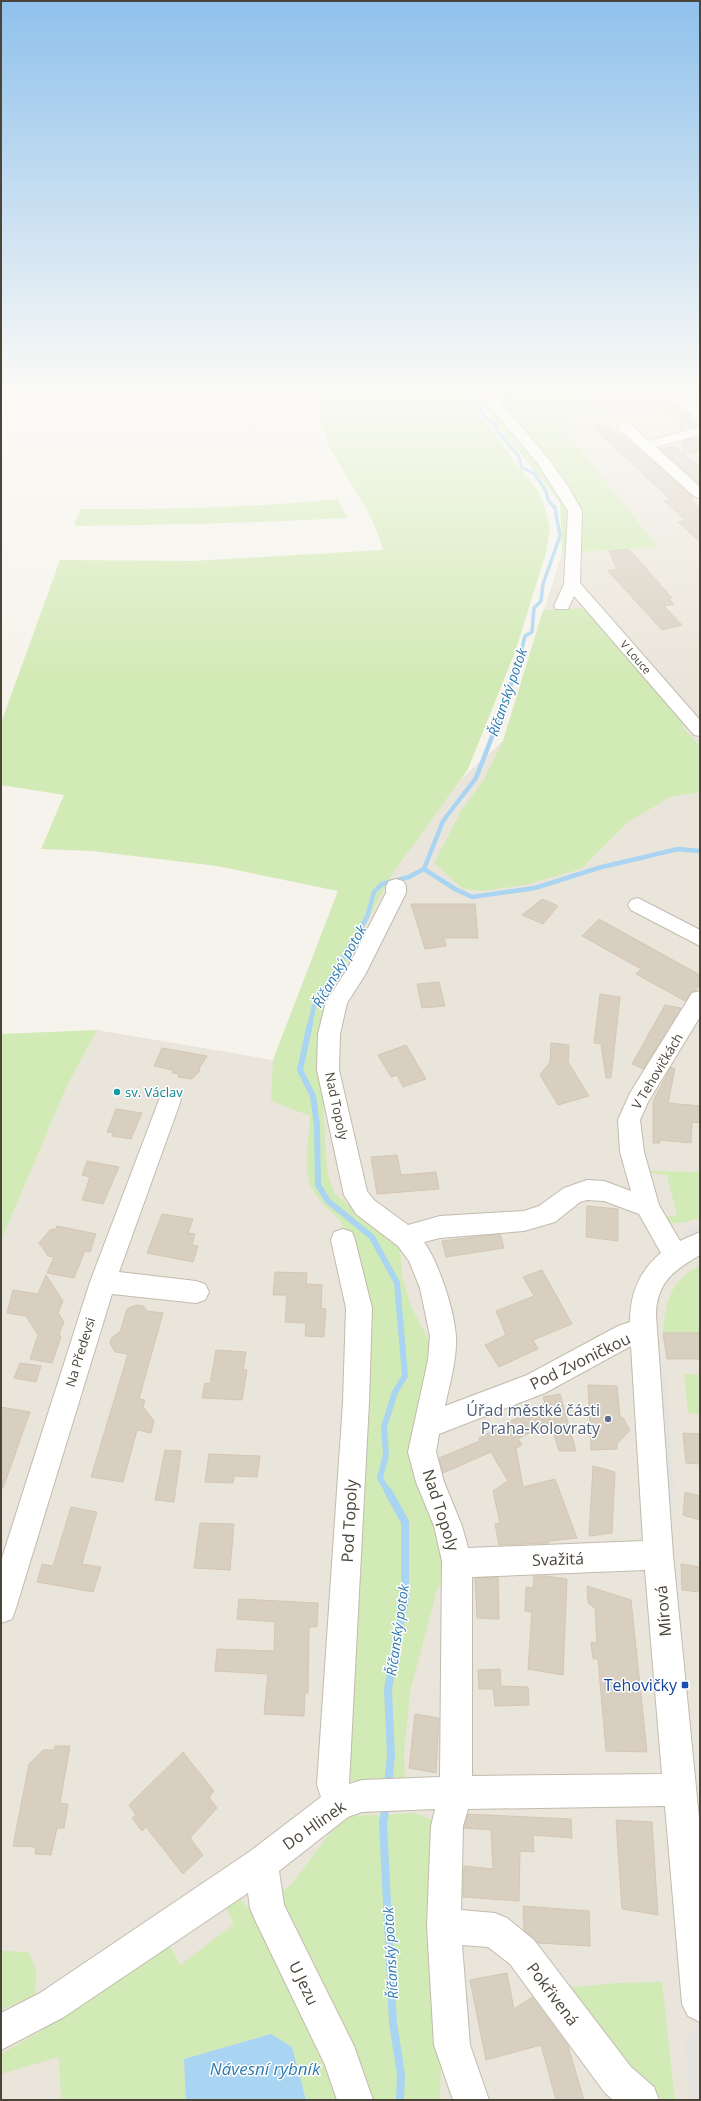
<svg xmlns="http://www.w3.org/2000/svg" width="701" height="2101" viewBox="0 0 701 2101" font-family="'Open Sans',sans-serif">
  <rect width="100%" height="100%" fill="#f6f3ec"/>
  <path fill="#eae5da" d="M 576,389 L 700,389 L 700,2100 L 1,2100 L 1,1241 L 66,1088 L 97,1030 L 273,1060 L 339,890 L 503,741 L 562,553 L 657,547 L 582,452 L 557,423 L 600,413 Z"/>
  <path fill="#d2eab5" d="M 315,389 L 459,389 L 500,440 L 515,463 L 539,492 L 546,512 L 550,529 L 546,553 L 515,652 L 468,769 L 391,876 L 348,959 L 319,1041 L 327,1170 L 334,1193 L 349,1205 L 365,1207 L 400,1246 L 402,1276 L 411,1306 L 430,1343 L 428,1425 L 457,1561 L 437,1590 L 410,1692 L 404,1752 L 405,1779 L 357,1780 L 333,1785 L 356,1402 L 342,1222 C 332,1212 317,1201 311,1187 C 303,1170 309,1136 310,1116 L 271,1101 L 273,1060 L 338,891 L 217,866 L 92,851 L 41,849 L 64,795 L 1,785 L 1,723 L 60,560 L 192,561 L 383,550 C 372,509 348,482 329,446 C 321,429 319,407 315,389 Z
    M 469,389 L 576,389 L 600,413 L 557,423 L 582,452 L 658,547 L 562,553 L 560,503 Z
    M 338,499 L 347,518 C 257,523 167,525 77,526 L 74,524 L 81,509 C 167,509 253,508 338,499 Z
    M 590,608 L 687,725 L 682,726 L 700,747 L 700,792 L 670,797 L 628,822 L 581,869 L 525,885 L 483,891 L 463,889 L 434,863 L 461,811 L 484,779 L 503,741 L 543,610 Z
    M 97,1030 L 66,1088 L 1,1241 L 1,1034 Z
    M 650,1171 L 700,1172 L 700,1218 C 688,1221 671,1229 663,1217 L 677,1215 L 667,1175 L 650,1173 Z
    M 700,1265 L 700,1333 L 663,1333 C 665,1302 671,1280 700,1265 Z
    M 684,1374 L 700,1375 L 700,1414 L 688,1413 Z
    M 415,1813 L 447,1826 L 440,2100 L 306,2100 L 292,2047 L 271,2034 L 184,2059 L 186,2100 L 61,2100 L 59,2057 L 1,2074 L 1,2054 L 54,2023 L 170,1945 L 180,1965 L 234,1924 L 225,1906 L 240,1899 L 252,1911 L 290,1886 L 333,1829 L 352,1816 Z
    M 1,1951 L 29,1952 L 36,1971 L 35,1995 L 1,2010 Z
    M 662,1982 L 675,2100 L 663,2100 L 655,2095 L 563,1988 L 617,1983 Z"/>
  <path fill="#e5e3e0" d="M 700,1224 L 700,1243 L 687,1248 L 683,1236 L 687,1228 Z
    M 645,1358 L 660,1360 L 665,1367 L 674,1488 L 669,1519 Z
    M 700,2022 L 700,2100 L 690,2100 L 685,2040 Z"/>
  <path fill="#a9d4f2" d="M 271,2034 L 292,2047 L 306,2100 L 186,2100 L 184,2059 Z"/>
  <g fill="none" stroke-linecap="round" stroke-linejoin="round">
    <path stroke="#a9d4f2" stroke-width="3.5" d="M 464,389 L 473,398 L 483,415 L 495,424 L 498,432 L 518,455 L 522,468 L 534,473 L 546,491 L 548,500 L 555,508 L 560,536 L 543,584 L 541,601 L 534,608 L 532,632 L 525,636 L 518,665"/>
    <path stroke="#a9d4f2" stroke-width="4.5" d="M 424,869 L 455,889 L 472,897 L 535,888 L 598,868 L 678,849 L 700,851
      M 310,1025 L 314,1006 L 367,917 L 374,892 L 382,884 L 409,877 L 424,869 L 443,821 L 476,778 L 502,711 L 506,693 L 515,677 L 518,664"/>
    <path stroke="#a9d4f2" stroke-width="6" d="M 310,1024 L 300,1070 L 313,1096 L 317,1126 L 318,1185 L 328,1201 L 372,1237 L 397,1283 L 405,1376 L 395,1392 L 384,1427 L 386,1455 L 380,1478 L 388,1492"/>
    <path stroke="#a9d4f2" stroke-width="8" d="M 388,1491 L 405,1522 L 405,1598 L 388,1689 L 391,1756 L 388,1785
      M 386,1805 L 383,1823 L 393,2023 L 401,2074 L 400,2100"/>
  </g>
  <path fill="#d8cfc1" stroke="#d3c7b4" d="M 670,399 L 689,415 L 685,415 L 697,426 L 681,431 L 679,416 L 671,418 L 653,402 Z
    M 600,423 L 636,446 L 694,498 L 691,499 L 700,509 L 700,542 L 678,522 L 685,520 L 664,501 L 671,500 L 595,429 Z
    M 700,437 L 700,451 L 684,454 L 700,468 L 700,485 L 660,449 L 675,446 L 684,454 L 682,441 Z
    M 629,549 L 672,598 L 669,599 L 674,604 L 664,606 L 682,625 L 662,630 L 608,571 L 617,569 L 609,551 Z
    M 542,899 L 558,906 L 543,924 L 522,915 Z
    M 411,904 L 475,904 L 478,938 L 444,938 L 446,946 L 425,949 Z
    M 599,919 L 700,975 L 700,984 L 695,991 L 691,992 L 685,1001 L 636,974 L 641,969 L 582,936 Z
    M 439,982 L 445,1006 L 422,1008 L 417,984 Z
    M 600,994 L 620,997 L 611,1078 L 606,1078 L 601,1044 L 594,1043 Z
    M 665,1005 L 681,1008 L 643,1069 L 632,1064 Z
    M 551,1043 L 569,1045 L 568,1062 L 589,1096 L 558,1105 L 540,1075 L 550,1062 Z
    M 406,1045 L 426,1079 L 403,1087 L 397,1075 L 391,1077 L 378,1055 Z
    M 162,1048 L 207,1056 L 200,1067 L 199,1072 L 192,1079 L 178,1077 L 179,1074 L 172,1073 L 173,1070 L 154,1066 Z
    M 671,1067 L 675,1069 L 668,1103 L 700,1106 L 700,1123 L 692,1122 L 691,1143 L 660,1140 L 660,1143 L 653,1143 L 653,1101 Z
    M 116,1109 L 142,1113 L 131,1139 L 112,1136 L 113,1133 L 107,1132 Z
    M 397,1155 L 401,1175 L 436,1172 L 439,1189 L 377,1194 L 371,1157 Z
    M 87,1161 L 119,1167 L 103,1204 L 82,1200 L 90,1177 L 82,1175 Z
    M 587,1206 L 618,1209 L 618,1241 L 586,1237 Z
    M 162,1214 L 193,1219 L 188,1233 L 195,1234 L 192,1245 L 198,1246 L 193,1262 L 147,1253 Z
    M 57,1226 L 96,1234 L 90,1252 L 85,1251 L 74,1278 L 47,1273 L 54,1257 L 48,1256 L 39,1243 L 50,1230 L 56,1229 Z
    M 500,1234 L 504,1248 L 446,1257 L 442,1241 Z
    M 542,1270 L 572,1324 L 533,1340 L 538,1349 L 499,1367 L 485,1345 L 506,1335 L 496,1311 L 534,1296 L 523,1277 Z
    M 275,1272 L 307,1273 L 306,1284 L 322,1285 L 321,1308 L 326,1309 L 324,1337 L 305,1336 L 306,1323 L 285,1322 L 287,1295 L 273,1295 Z
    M 46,1275 L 63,1301 L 58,1313 L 64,1322 L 59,1334 L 61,1337 L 52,1363 L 30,1359 L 38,1335 L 26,1316 L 7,1313 L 13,1290 L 38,1294 Z
    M 136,1305 L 143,1306 L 147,1311 L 163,1313 L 139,1399 L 145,1400 L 143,1407 L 154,1421 L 151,1433 L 137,1430 L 123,1482 L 91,1477 L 128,1354 L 115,1352 L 110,1343 L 112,1337 L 120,1332 L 127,1309 Z
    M 663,1333 L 700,1333 L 700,1359 L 667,1359 Z
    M 216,1350 L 246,1352 L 243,1370 L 247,1370 L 242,1400 L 202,1398 L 205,1383 L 210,1384 Z
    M 20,1363 L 41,1366 L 36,1382 L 14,1378 Z
    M 588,1385 L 617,1386 L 620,1416 L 623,1418 L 630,1430 L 617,1444 L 617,1449 L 591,1450 Z
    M 560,1394 L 576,1451 L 559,1451 L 550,1422 L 518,1439 L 522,1445 L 516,1448 L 523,1487 L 555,1479 L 577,1538 L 549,1541 L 549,1543 L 499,1545 L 495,1524 L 500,1523 L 493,1491 L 508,1481 L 491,1452 L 443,1473 L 439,1458 L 480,1441 L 479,1438 L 545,1403 L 543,1397 Z
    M 1,1407 L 30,1412 L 3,1488 L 1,1488 Z
    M 683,1433 L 700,1434 L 700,1464 L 686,1463 Z
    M 165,1450 L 181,1451 L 174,1502 L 155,1500 Z
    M 209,1454 L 260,1456 L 257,1477 L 234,1476 L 233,1483 L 205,1482 Z
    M 593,1466 L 615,1472 L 612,1533 L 589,1536 Z
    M 685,1492 L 700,1496 L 700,1520 L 683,1515 Z
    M 71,1507 L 97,1512 L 82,1564 L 101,1567 L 93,1592 L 37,1582 L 42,1564 L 53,1566 Z
    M 200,1523 L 234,1524 L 230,1570 L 194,1568 Z
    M 681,1564 L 700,1567 L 700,1592 L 682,1590 Z
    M 534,1576 L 546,1576 L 567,1579 L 563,1675 L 528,1669 L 532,1612 L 525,1611 L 526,1587 L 533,1588 Z
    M 498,1577 L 499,1619 L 477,1618 L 475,1578 Z
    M 587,1586 L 631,1600 L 647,1752 L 606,1751 L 598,1659 L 593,1659 L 591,1642 L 597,1643 L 595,1608 L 588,1603 Z
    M 239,1599 L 318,1603 L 317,1627 L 309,1627 L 308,1693 L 305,1693 L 304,1716 L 264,1714 L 268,1674 L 215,1671 L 217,1649 L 274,1651 L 275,1622 L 237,1619 Z
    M 500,1669 L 501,1686 L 528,1687 L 529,1705 L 495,1706 L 493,1689 L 479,1689 L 478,1670 Z
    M 415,1714 L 439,1718 L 436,1773 L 409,1768 Z
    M 55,1746 L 70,1746 L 60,1803 L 68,1804 L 64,1828 L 57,1828 L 51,1855 L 35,1854 L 36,1847 L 13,1846 L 29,1764 L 43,1750 L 54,1750 Z
    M 183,1752 L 214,1791 L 209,1797 L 217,1808 L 190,1838 L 203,1855 L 183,1874 L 146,1827 L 142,1831 L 132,1818 L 136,1815 L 129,1805 Z
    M 468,1814 L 571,1819 L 572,1838 L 533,1835 L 534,1852 L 520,1851 L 519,1901 L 463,1897 L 464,1866 L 493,1869 L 491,1830 L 464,1828 Z
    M 616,1820 L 652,1822 L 658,1915 L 622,1909 Z
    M 523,1906 L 589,1911 L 590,1946 L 538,1943 L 524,1930 Z
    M 507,1973 L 514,2009 L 532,1997 L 568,2046 L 584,2100 L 556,2100 L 541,2045 L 486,2060 L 470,1980 Z"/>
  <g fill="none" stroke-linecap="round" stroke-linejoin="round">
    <defs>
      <path id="minor" d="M 476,389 L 489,389 L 548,458 L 569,488 L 582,511 L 580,583 L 700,720 L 700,736 L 694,735 L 574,596 L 568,609 L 556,609 L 554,606 L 564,584 L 568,511 L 538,464 Z
        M 664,389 L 700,389 L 700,394 L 686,396 L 700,408 L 700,419 L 695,418 Z
        M 625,423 L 630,424 L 649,441 L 700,427 L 700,435 L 656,447 L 700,487 L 700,498 L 695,497 L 620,430 L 618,427 L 620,424 Z
        M 396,879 L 403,881 L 406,886 L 406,893 L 365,975 L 347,1003 L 340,1034 L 339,1070 L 367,1191 L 374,1200 L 408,1225 L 440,1216 L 524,1211 L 539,1206 L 564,1188 L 587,1180 L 604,1181 L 631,1191 L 620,1152 L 618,1120 L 630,1093 L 692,993 L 700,991 L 700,1017 L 648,1102 L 640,1120 L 644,1152 L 659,1205 L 680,1241 L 700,1232 L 700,1255 C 674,1270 656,1283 656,1315 L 673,1555 L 700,1828 L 700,2022 L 688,2016 L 682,2004 L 665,1806 L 468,1809 L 463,1826 L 461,1910 L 495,1913 L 507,1918 L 534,1940 L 631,2067 L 654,2087 L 659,2100 L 613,2100 L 605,2093 L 510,1964 L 488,1947 L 462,1945 L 470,2045 L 489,2100 L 453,2100 L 434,2045 L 427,1926 L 431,1826 L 435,1809 L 362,1812 L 348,1817 L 279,1871 L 284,1905 L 354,2046 L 373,2100 L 337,2100 L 325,2065 L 255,1920 L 250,1908 L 248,1893 L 64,2017 L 1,2050 L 1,2013 L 40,1993 L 249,1852 L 321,1797 L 317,1785 L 343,1402 L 346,1308 L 331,1240 L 334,1232 L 343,1229 L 352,1232 L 355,1240 L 372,1308 L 369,1402 L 349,1784 L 362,1780 L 440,1777 L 442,1561 L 434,1526 L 416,1482 L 408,1452 L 428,1360 L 430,1336 L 420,1288 L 409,1261 L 398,1246 L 356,1214 L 344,1195 L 317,1070 L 318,1034 L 326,1002 L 346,971 L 386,893 L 386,886 L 389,881 ZM 587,1200 L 604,1201 L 639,1214 L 661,1253 C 639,1271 630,1294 630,1322 L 618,1326 L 527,1375 L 445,1406 C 450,1383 457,1359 456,1336 C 454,1310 439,1263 424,1242 L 440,1238 L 524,1231 L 555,1222 L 580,1202 ZM 631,1346 L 643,1541 L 468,1548 L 462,1526 L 444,1482 L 436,1452 L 439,1434 L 545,1393 ZM 645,1570 L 662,1774 L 472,1776 L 472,1577 Z
        M 638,898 L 700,930 L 700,946 L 631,910 L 628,905 L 631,900 Z
        M 170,1091 L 178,1094 L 181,1100 L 119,1272 L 196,1281 L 205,1284 L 209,1292 L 205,1300 L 196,1303 L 112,1294 L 16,1608 L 12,1619 L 1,1623 L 1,1561 L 90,1282 L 159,1100 L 162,1094 Z"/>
    </defs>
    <use href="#minor" stroke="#c2bbae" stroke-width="2"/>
    <use href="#minor" fill="#fff" fill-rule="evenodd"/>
  </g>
  <linearGradient id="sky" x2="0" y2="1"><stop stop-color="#8fc1ec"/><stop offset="0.57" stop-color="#fbfaf6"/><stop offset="1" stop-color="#fbfaf6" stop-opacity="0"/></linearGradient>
  <rect width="701" height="683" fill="url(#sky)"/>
  <circle fill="#0f9aa8" stroke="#fff" stroke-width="1.5" cx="117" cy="1092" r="4"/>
  <circle fill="#5c6f8a" stroke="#fff" stroke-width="1.5" cx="608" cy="1419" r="4"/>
  <rect fill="#1a4fb4" stroke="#fff" stroke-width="1.5" x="681" y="1681" width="8" height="8" rx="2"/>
  <g text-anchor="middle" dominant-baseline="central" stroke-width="3" stroke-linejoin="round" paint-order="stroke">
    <g font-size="11" fill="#4b4439" stroke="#fff">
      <text transform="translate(636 657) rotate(49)">V Louce</text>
    </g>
    <g font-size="13" fill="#4b4439" stroke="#fff">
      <text transform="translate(657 1071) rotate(-59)">V Tehovičkách</text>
      <text transform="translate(337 1106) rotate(78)">Nad Topoly</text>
      <text transform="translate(80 1352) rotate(-73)">Na Předevsi</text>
    </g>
    <g font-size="13" fill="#0d838f" stroke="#fff" text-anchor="start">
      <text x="125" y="1092">sv. Václav</text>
    </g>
    <g font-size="14" font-style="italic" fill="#2e7ab2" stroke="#fff">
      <text transform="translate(507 692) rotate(-71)">Říčanský potok</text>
      <text transform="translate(339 966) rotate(-60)">Říčanský potok</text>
      <text transform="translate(397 1630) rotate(-82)">Říčanský potok</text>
      <text transform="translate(390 1953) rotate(-93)">Říčanský potok</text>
    </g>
    <g font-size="16" fill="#4b4439" stroke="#fff">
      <text transform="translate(580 1361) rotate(-26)">Pod Zvoničkou</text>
      <text transform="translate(441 1510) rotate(72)">Nad Topoly</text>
      <text transform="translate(349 1521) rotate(-87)">Pod Topoly</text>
      <text transform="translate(558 1559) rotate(-2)">Svažitá</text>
      <text transform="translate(663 1611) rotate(-95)">Mírová</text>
      <text transform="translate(314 1825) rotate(-35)">Do Hlinek</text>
      <text transform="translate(304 1983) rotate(64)">U Jezu</text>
      <text transform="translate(553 1994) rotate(53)">Pokřivená</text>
    </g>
    <g font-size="16" fill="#4e5e75" stroke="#fff" text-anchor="end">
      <text x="600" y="1410">Úřad městké části<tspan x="600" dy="18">Praha-Kolovraty</tspan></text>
    </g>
    <g font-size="16" fill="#164399" stroke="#fff" text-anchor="end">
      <text x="677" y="1685">Tehovičky</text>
    </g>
    <g font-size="17" font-style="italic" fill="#2e7ab2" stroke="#fff">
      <text x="265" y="2068">Návesní rybník</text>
    </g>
  </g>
  <rect width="701" height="2101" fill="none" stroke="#4b4439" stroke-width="4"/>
</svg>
